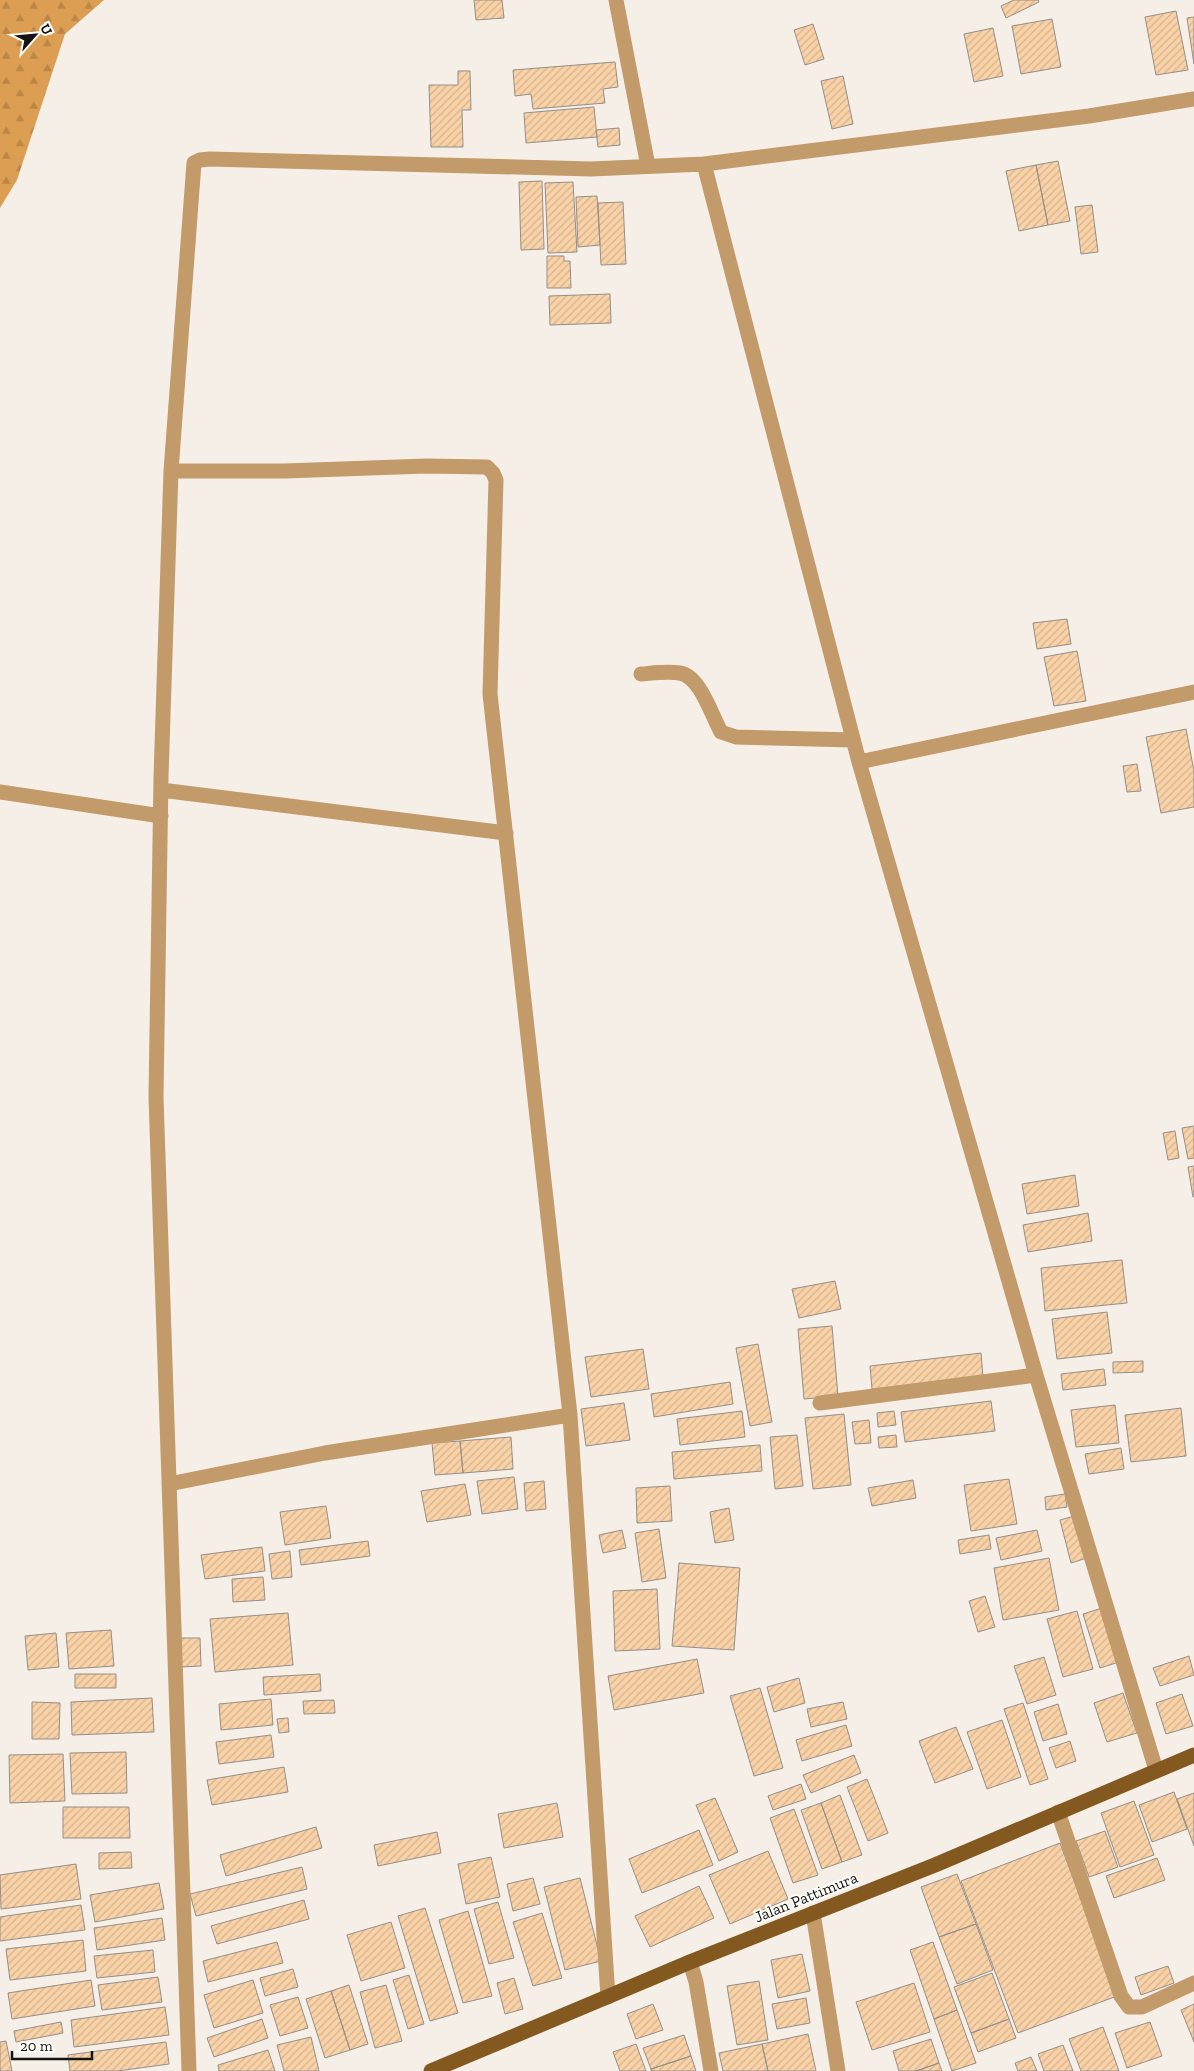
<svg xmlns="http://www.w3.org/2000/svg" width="1194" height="2071" viewBox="0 0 1194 2071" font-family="'Zilla Slab',serif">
  <defs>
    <pattern id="forest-firs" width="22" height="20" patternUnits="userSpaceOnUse" patternTransform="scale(1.25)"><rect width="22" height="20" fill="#dc9e52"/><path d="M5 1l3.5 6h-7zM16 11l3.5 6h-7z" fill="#bc8746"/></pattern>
    <pattern id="building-hatch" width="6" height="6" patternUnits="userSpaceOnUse" patternTransform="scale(1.25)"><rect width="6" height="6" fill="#f9d2a7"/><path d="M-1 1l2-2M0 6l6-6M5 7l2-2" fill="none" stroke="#d5b38f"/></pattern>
  </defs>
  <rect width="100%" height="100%" fill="#f5efe8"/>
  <path fill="url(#forest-firs)" d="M 0,0 L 104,0 L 65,34 L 17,180 L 0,208 Z"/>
  <path fill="url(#building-hatch)" stroke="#948f89" d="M 474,0 L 502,0 L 504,18 L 476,20 Z
    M 1014,0 L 1038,0 L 1039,2 L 1006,18 L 1001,6 Z
    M 1176,11 L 1188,70 L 1156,75 L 1145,17 Z
    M 1194,17 L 1194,64 L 1187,18 Z
    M 1052,19 L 1061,67 L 1021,74 L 1012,26 Z
    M 813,24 L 824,59 L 805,65 L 794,30 Z
    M 993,28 L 1003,76 L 974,82 L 964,34 Z
    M 615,62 L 618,87 L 603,89 L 605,103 L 533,109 L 531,94 L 515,96 L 513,70 Z
    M 458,71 L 470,71 L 471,110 L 462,110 L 463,147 L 431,147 L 429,85 L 458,85 Z
    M 843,76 L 853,124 L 832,129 L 821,81 Z
    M 594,107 L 597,137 L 526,143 L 524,113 Z
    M 619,128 L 620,145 L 598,147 L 596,130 Z
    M 1058,161 L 1070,221 L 1048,225 L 1036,165 Z
    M 1036,165 L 1048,225 L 1019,231 L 1006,171 Z
    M 542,181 L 544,249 L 521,250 L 519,182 Z
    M 573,182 L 577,252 L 548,253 L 545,183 Z
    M 597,196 L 600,245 L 578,247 L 576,197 Z
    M 623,202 L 626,264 L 601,265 L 598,203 Z
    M 1092,205 L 1098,252 L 1081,254 L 1075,207 Z
    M 547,256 L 564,256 L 564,261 L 570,261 L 571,288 L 547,288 Z
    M 610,294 L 611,323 L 550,325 L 549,296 Z
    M 1067,619 L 1071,644 L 1037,649 L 1033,623 Z
    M 1077,651 L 1086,701 L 1054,706 L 1044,657 Z
    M 1186,729 L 1194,771 L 1194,807 L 1161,813 L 1146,737 Z
    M 1137,764 L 1141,791 L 1127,792 L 1123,766 Z
    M 1194,1126 L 1194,1158 L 1188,1159 L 1182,1128 Z
    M 1175,1131 L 1179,1158 L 1168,1160 L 1163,1133 Z
    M 1194,1166 L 1194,1197 L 1193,1197 L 1188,1167 Z
    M 1075,1175 L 1079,1206 L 1027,1214 L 1022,1184 Z
    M 1088,1213 L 1092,1241 L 1028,1252 L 1023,1225 Z
    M 1122,1260 L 1127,1303 L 1045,1311 L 1041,1268 Z
    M 835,1281 L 841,1309 L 799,1318 L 792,1289 Z
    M 1107,1312 L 1112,1353 L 1057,1359 L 1052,1319 Z
    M 832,1326 L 838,1396 L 804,1399 L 798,1329 Z
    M 758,1344 L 772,1422 L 750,1426 L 736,1348 Z
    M 643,1349 L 649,1389 L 591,1397 L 585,1357 Z
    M 981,1353 L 983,1377 L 872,1389 L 870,1366 Z
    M 1143,1361 L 1143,1372 L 1113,1373 L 1113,1362 Z
    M 1104,1369 L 1106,1385 L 1063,1390 L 1061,1374 Z
    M 730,1382 L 733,1404 L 654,1417 L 651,1394 Z
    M 991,1401 L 995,1431 L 905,1442 L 901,1412 Z
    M 624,1403 L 630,1440 L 586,1446 L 581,1409 Z
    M 1115,1405 L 1119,1443 L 1076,1447 L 1071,1410 Z
    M 1181,1408 L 1186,1456 L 1131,1462 L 1125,1415 Z
    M 742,1411 L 745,1437 L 680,1445 L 677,1419 Z
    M 894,1411 L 896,1425 L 878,1427 L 877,1413 Z
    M 844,1414 L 851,1485 L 813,1489 L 805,1418 Z
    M 869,1420 L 871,1443 L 855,1444 L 852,1422 Z
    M 797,1435 L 803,1486 L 775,1489 L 770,1437 Z
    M 896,1435 L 897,1447 L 879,1448 L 878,1437 Z
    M 511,1437 L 513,1469 L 463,1473 L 460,1441 Z
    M 460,1441 L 463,1473 L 435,1475 L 432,1443 Z
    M 760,1445 L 762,1471 L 674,1479 L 672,1452 Z
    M 1121,1448 L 1124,1469 L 1089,1474 L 1085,1454 Z
    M 514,1477 L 518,1509 L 482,1514 L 477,1481 Z
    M 1009,1479 L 1017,1524 L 971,1531 L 964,1485 Z
    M 913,1480 L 916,1498 L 872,1506 L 868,1488 Z
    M 544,1481 L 546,1509 L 526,1511 L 524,1483 Z
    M 465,1484 L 471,1515 L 427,1522 L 421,1491 Z
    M 670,1486 L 672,1521 L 637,1523 L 636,1488 Z
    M 1065,1494 L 1067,1507 L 1046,1510 L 1045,1497 Z
    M 326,1506 L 331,1538 L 285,1545 L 280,1512 Z
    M 729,1508 L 734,1540 L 715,1543 L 710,1512 Z
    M 1078,1515 L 1090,1557 L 1071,1563 L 1060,1520 Z
    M 659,1529 L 666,1578 L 642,1582 L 635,1533 Z
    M 622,1530 L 626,1548 L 603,1553 L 599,1535 Z
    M 1037,1530 L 1042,1551 L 1001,1560 L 996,1538 Z
    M 989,1535 L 991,1549 L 960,1554 L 958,1540 Z
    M 368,1541 L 370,1556 L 301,1565 L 299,1550 Z
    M 262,1547 L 265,1571 L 205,1579 L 201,1555 Z
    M 290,1551 L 292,1577 L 272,1579 L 269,1554 Z
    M 1049,1558 L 1059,1610 L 1003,1620 L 994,1568 Z
    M 679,1563 L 740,1568 L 734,1650 L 672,1646 Z
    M 263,1577 L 265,1600 L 233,1602 L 232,1579 Z
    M 657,1589 L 660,1649 L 615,1651 L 613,1591 Z
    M 985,1596 L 995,1627 L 978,1632 L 969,1601 Z
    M 1102,1608 L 1119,1662 L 1100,1668 L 1083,1614 Z
    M 1077,1611 L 1093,1669 L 1063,1677 L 1047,1619 Z
    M 288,1613 L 293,1665 L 215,1672 L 210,1619 Z
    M 111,1630 L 114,1666 L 69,1669 L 66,1633 Z
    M 56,1633 L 59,1667 L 28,1670 L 25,1636 Z
    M 179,1638 L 200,1638 L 201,1666 L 180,1667 Z
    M 1189,1656 L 1194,1675 L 1160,1686 L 1153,1668 Z
    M 1044,1657 L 1056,1695 L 1027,1704 L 1014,1666 Z
    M 697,1659 L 704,1693 L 614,1710 L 608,1676 Z
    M 75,1674 L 116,1674 L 116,1688 L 75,1688 Z
    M 320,1674 L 321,1691 L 264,1695 L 263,1677 Z
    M 799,1678 L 805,1703 L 774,1712 L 767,1687 Z
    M 760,1688 L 783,1768 L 754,1776 L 730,1696 Z
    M 1123,1693 L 1137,1733 L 1107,1742 L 1094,1703 Z
    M 1182,1694 L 1193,1726 L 1166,1734 L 1156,1703 Z
    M 152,1698 L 154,1732 L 72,1735 L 71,1702 Z
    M 271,1699 L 273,1725 L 221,1730 L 219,1704 Z
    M 334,1700 L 335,1713 L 304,1714 L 303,1701 Z
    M 32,1702 L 60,1703 L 59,1739 L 32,1739 Z
    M 843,1702 L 847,1719 L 811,1727 L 807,1709 Z
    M 1023,1703 L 1048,1779 L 1030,1785 L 1004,1709 Z
    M 1058,1704 L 1067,1734 L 1043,1741 L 1034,1712 Z
    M 288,1718 L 289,1732 L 279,1733 L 277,1719 Z
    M 1002,1720 L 1021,1777 L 987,1789 L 967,1732 Z
    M 846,1725 L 852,1746 L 802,1761 L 796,1740 Z
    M 956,1727 L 973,1769 L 935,1783 L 919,1741 Z
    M 271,1735 L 274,1757 L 219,1764 L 216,1742 Z
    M 1070,1741 L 1076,1761 L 1056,1768 L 1049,1748 Z
    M 126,1752 L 127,1793 L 72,1794 L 70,1753 Z
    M 63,1754 L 65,1801 L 10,1803 L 9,1755 Z
    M 854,1755 L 861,1773 L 811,1793 L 803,1775 Z
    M 284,1767 L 288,1792 L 212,1805 L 207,1780 Z
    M 867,1779 L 888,1833 L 868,1841 L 847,1787 Z
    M 801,1784 L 806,1799 L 773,1810 L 768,1796 Z
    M 1174,1792 L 1187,1829 L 1152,1842 L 1139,1805 Z
    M 1194,1793 L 1194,1846 L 1177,1799 Z
    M 840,1795 L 862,1855 L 842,1862 L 821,1803 Z
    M 715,1798 L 738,1852 L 719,1861 L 696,1805 Z
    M 1134,1801 L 1154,1855 L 1120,1867 L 1101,1813 Z
    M 557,1803 L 563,1837 L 504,1848 L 498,1814 Z
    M 821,1803 L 842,1862 L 822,1869 L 801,1810 Z
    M 63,1807 L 129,1807 L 130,1838 L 63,1838 Z
    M 794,1809 L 818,1875 L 793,1883 L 770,1818 Z
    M 316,1827 L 322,1848 L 226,1876 L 220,1855 Z
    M 699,1830 L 713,1865 L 642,1893 L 629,1859 Z
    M 1105,1831 L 1118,1867 L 1089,1877 L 1076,1841 Z
    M 437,1832 L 441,1853 L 378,1866 L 374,1845 Z
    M 1060,1843 L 1117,1996 L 1018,2033 L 961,1881 Z
    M 768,1851 L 788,1899 L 730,1924 L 709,1875 Z
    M 131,1852 L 132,1868 L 99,1869 L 99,1853 Z
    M 491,1857 L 500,1897 L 466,1904 L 458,1864 Z
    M 1157,1858 L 1165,1880 L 1114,1898 L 1106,1876 Z
    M 76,1864 L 81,1899 L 1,1909 L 0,1875 Z
    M 302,1867 L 307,1889 L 196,1916 L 190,1894 Z
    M 957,1874 L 976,1924 L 939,1937 L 921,1887 Z
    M 533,1878 L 540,1904 L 513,1911 L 507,1884 Z
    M 580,1878 L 601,1961 L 565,1970 L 544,1887 Z
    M 159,1883 L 164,1909 L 95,1922 L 90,1895 Z
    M 699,1886 L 714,1918 L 650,1947 L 635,1916 Z
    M 304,1900 L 309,1919 L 217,1944 L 211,1926 Z
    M 498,1902 L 514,1958 L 489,1964 L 474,1909 Z
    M 81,1905 L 85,1930 L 0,1941 L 0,1917 Z
    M 425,1908 L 458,2013 L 430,2021 L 398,1916 Z
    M 468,1911 L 492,1996 L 463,2003 L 439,1920 Z
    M 542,1913 L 562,1978 L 533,1986 L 513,1922 Z
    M 162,1918 L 165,1940 L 97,1950 L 94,1928 Z
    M 391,1922 L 405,1968 L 361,1981 L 347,1935 Z
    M 976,1924 L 993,1970 L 957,1984 L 939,1937 Z
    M 83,1940 L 86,1971 L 10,1980 L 6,1949 Z
    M 277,1942 L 283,1963 L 208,1982 L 203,1961 Z
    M 933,1942 L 957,2010 L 934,2019 L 910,1950 Z
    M 153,1950 L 155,1972 L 97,1978 L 94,1956 Z
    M 802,1954 L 810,1991 L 778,1998 L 771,1960 Z
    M 1168,1966 L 1174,1983 L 1141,1995 L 1135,1977 Z
    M 293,1969 L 298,1987 L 265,1996 L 260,1978 Z
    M 992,1973 L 1009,2019 L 971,2033 L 954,1987 Z
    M 409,1975 L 424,2024 L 408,2029 L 393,1980 Z
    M 158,1977 L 162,2002 L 102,2010 L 98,1985 Z
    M 514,1978 L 523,2009 L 505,2014 L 497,1983 Z
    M 91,1980 L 95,2006 L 12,2019 L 8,1993 Z
    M 253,1980 L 263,2013 L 214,2028 L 204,1995 Z
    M 759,1981 L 768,2040 L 737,2045 L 727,1986 Z
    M 914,1983 L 930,2032 L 872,2050 L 856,2002 Z
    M 349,1985 L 368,2044 L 350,2050 L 331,1991 Z
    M 386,1985 L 402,2041 L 375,2048 L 360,1992 Z
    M 331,1991 L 350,2050 L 325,2058 L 306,1999 Z
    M 298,1997 L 308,2028 L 280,2036 L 270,2005 Z
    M 806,1998 L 810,2023 L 777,2029 L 772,2004 Z
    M 653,2004 L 663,2030 L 636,2039 L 627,2014 Z
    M 1194,2004 L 1194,2042 L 1181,2010 Z
    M 165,2007 L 169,2035 L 74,2047 L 71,2020 Z
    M 957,2010 L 976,2063 L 952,2071 L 934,2019 Z
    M 262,2019 L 268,2038 L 214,2057 L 207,2038 Z
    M 1009,2019 L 1016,2038 L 978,2052 L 971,2033 Z
    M 61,2022 L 63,2033 L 16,2042 L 14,2031 Z
    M 1150,2022 L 1162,2056 L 1127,2068 L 1115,2033 Z
    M 1103,2027 L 1119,2071 L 1081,2071 L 1069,2039 Z
    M 808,2034 L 816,2071 L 768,2071 L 762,2044 Z
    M 684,2035 L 691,2056 L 651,2069 L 643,2048 Z
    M 311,2037 L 319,2071 L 284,2071 L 277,2045 Z
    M 931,2039 L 939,2063 L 916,2071 L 899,2071 L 893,2051 Z
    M 6,2041 L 12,2071 L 0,2071 L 0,2042 Z
    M 166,2042 L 169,2064 L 118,2071 L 70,2071 L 68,2055 Z
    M 636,2044 L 646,2071 L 620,2071 L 613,2052 Z
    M 762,2044 L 768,2071 L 723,2071 L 719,2053 Z
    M 1063,2045 L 1073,2071 L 1044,2071 L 1038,2054 Z
    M 268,2050 L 275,2071 L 219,2071 L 218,2065 Z
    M 691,2056 L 696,2071 L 651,2071 L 651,2069 Z
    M 1031,2057 L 1037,2071 L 1018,2071 L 1015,2063 Z
    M 939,2063 L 942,2071 L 916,2071 Z"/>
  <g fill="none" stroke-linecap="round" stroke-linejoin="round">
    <path stroke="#c39a6a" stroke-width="15" d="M 616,0 L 648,166
      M 704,164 L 859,762 L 1036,1375 L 1156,1770
      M 171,471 L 285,471 L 426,466 L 487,467 L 493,473 L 496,480 L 490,694 L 570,1415 L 608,1997
      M 641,674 C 654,673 668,671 680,673 C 700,676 712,716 721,732 L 736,737 L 853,740
      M 859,762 L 1194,692
      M 161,790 L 506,833
      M 0,792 L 161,816
      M 820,1403 L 1036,1375
      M 169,1484 L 325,1453 L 570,1415
      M 1058,1812 L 1121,1996 L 1129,2007 L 1142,2007 L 1194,1983
      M 813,1913 L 838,2071
      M 690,1962 L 696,1982 L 711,2071
      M 189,2071 L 156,1097 L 161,777 L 171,471 L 194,163 L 200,160 L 210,159 L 591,169 L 704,164 L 1089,116 L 1194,99"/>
    <path stroke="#845920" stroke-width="15" d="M 431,2071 L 690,1962 L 935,1865 L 1194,1755"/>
  </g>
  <g text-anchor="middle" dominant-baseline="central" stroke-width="4" stroke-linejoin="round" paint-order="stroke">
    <g font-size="16" fill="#161412" stroke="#fffdfa">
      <text transform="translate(806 1897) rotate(-22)">Jalan Pattimura</text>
    </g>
  </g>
  <g transform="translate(35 35) rotate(63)" stroke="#fffdfa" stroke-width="4" paint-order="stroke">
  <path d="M0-4L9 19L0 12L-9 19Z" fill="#161412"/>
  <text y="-8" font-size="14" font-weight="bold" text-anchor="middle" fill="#161412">U</text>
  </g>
  <path d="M12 2051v8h80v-8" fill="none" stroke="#161412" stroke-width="2.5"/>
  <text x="20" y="2051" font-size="15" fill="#161412" stroke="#fffdfa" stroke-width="4" paint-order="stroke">20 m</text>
</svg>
